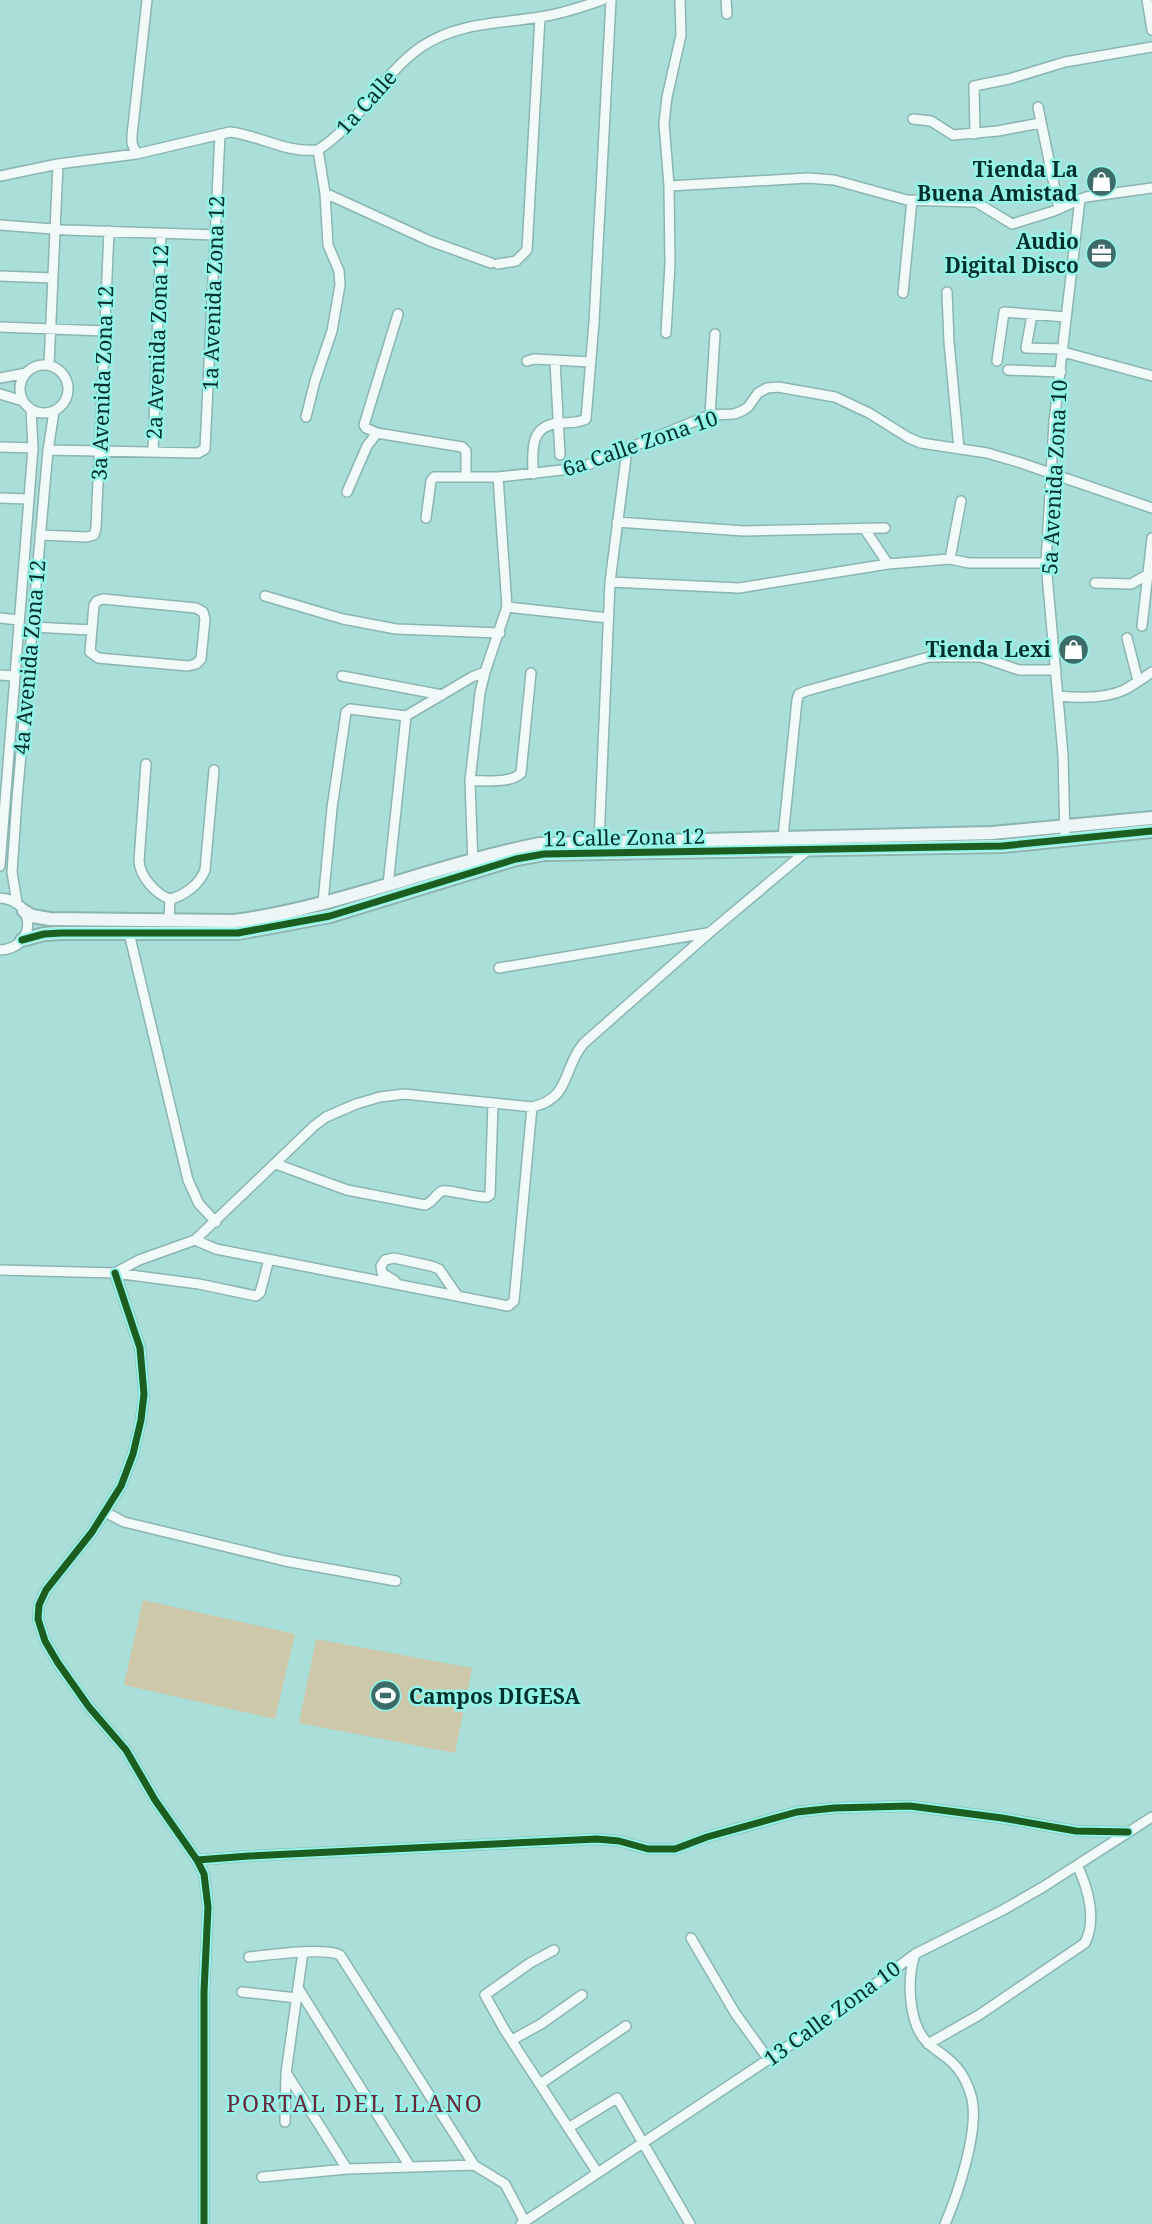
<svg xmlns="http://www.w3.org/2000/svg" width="1152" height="2224" viewBox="0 0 1152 2224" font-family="'Noto Serif',serif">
  <rect width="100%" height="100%" fill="#aaded8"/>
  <path fill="#cdc8aa" d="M 143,1600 L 295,1634 L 275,1719 L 124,1685 Z
    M 316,1639 L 472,1668 L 455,1753 L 299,1723 Z"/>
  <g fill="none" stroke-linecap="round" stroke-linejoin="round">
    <defs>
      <path id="street" d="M 726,0 L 727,14
        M 1147,0 L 1152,30
        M 1038,107 L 1059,209
        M 913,119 L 931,121 L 953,135 L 998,131 L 1040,123
        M 975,134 L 974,86 L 1009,79 L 1065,62 L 1152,47
        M 136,154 L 132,143 L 132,135 L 147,0
        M 0,176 L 58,164 L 136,154 L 230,132 C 262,136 285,153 318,150 C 360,123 381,75 421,47 C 458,22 498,24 540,17 C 561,14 582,7 602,0
        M 669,186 L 808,178 L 834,180 L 907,200 L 976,202 L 1012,224 L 1054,211 L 1086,197 L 1152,188
        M 325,193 L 430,241 L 491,263
        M 0,225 L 66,230 L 216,235
        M 498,264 L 516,261 L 527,250 L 540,17
        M 0,276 L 53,278
        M 947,292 L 949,342 L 959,449
        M 903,293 L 912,200
        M 398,314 L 364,425 L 366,428 L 377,433 L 462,447 L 466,451 L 466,477
        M 1032,315 L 1026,348 L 1063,349
        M 0,327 L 105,331
        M 666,333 L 670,264 L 669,186 L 664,123 L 667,97 L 681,35 L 680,0
        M 1063,352 L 1152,376
        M 527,361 L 534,359 L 591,362
        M 555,361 L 560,455
        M 997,361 L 1004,312 L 1066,317
        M20 389a24 24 0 1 1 48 0a24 24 0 1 1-48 0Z
        M 49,365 L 58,164
        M 1008,370 L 1061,372
        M 0,378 L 26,373
        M 0,394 L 23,401
        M 710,415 L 715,334
        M 306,417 L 315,381 L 332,331 L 340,285 L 339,271 L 328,245 L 325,193 L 318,150
        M 0,447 L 33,448
        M 48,450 L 198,453 L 205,449 L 220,134
        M 153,451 L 161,234
        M 533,474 C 533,452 528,427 558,423 C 568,422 577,424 586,419 L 594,322 L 611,0
        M 347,492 L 367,446 L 377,433
        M 0,498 L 29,499
        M 426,518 L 431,481 L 434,477 L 498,477 L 580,468 L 710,415 L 734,414 L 742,411 L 748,407 L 758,393 L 767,388 L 778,387 L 835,397 L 869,413 L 909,438 L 921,443 L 987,453 L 1021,463 L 1152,508
        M 617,522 L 744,531 L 885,528
        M 864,528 L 888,564
        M 40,535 L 87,537 L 94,535 L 96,528 L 109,231
        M 950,559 L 961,501
        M 610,582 L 739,588 L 888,564 L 950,559 L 969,563 L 1046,563
        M 1095,583 L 1131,584 L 1147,575 L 1150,576
        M 265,596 L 343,619 L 396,629 L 500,633
        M 103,599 L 196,608 L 203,612 L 205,619 L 201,659 L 196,664 L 188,666 L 98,658 L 90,652 L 94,605 L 97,601 Z
        M 507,607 L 608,618
        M 0,618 L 19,620
        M 1142,626 L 1152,538
        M 32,627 L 92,630
        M 1127,638 L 1138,681
        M 0,675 L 14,676
        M 342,676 L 442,695
        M 1058,696 C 1079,698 1105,699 1124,690 C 1134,685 1143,678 1152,672
        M 146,764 L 139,861 C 140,876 155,894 170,899
        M 470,781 C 484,780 511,784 521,773 L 531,673
        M 783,837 L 797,700 L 799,694 L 806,691 L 929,657 L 981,657 L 1019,670 L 1056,670
        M 1065,839 L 1063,755 L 1046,563 L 1054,422 L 1080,199
        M 599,842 L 610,582 L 627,450
        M 473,865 L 470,781 L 480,693 L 485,672 L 507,607 L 498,477
        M 0,866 L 33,448 L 31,409
        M 388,885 L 406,716
        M 0,898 C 37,900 37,948 0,950
        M 323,902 L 332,808 L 346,712 L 350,709 L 406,716 L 472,677 L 485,672
        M 17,903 L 12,872 L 17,799 L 48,450 L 54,412
        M 169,920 L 170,899 C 184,896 200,884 205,870 L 214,770
        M 129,933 L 188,1180 L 199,1204 L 216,1222
        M 499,968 L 707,933
        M 276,1164 L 347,1190 L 425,1205 C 433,1202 436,1194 442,1191 C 449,1189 476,1198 487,1197 L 490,1195 L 493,1103
        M 195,1240 L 216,1249 L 508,1306 L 514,1301 L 532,1107
        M 0,1270 L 115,1273 L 199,1284 L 256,1296 L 260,1293 L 269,1259
        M 115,1273 L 140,1348 L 144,1394 L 141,1420 L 133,1454 L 121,1486 L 92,1532 L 46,1590 L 39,1605 L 38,1619 L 45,1641 L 58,1663 L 89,1707 L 126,1750 L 155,1800 L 197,1860 L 204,1874 L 208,1907 L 204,1992 L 204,2224
        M 115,1273 L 139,1260 L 195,1240 L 314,1126 L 326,1117 L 356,1104 L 380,1097 L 404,1094 L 532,1107 C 572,1098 562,1068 584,1043 L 709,933 L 809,849
        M 395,1281 L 382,1273 L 381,1266 L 385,1260 L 394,1258 L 431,1266 L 439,1269 L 457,1295
        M 105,1512 L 124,1522 L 285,1561 L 396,1581
        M 197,1860 L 249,1856 L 597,1839 L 619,1841 L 648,1849 L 675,1849 L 707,1837 L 797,1812 L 834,1808 L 910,1806 L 1002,1818 L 1076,1831 L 1128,1832
        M 691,1938 L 735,2013 L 769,2060
        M 554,1950 L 530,1963 L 485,1995 L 504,2029 L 597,2172
        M 915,1954 C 907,1978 908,2022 926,2041 C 932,2048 940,2052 947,2058 C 960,2068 968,2083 972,2099 C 979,2131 958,2194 945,2224
        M 249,1957 C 268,1955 325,1947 340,1955 L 474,2165 L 505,2184 L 525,2222
        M 298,1988 L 409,2165
        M 242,1992 L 297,1998
        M 512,2040 L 541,2024 L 582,1995
        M 928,2044 L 979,2015 L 1085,1943 C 1097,1919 1088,1888 1077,1865
        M 287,2074 L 347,2169
        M 540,2084 L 626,2026
        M 285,2122 L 286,2073 L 303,1952
        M 568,2128 L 617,2098 L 690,2224
        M 262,2177 L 347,2169 L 474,2165
        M 521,2224 L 826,2021 L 915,1954 L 1003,1910 L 1043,1887 L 1152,1817"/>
      <path id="secondary" d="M 24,911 L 32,916 L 50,919 L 234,921 C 339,907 437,864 540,844 L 992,833 L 1152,818
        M 22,940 L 44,934 L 61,933 L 238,933 L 330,916 L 516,859 L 544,854 L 1002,846 L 1152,831"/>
    </defs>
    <use href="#street" stroke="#8bb5b0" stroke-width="12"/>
    <use href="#secondary" stroke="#8bb5b0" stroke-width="16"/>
    <use href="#street" stroke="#f2faf9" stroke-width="9"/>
    <use href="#secondary" stroke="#eef5f7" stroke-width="12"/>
    <defs>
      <path id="cycleway" d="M 22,940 L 44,934 L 61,933 L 238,933 L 330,916 L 516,859 L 544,854 L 1002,846 L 1152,831
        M 115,1273 L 140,1348 L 144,1394 L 141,1420 L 133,1454 L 121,1486 L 92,1532 L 46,1590 L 39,1605 L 38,1619 L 45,1641 L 58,1663 L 89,1707 L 126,1750 L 155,1800 L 197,1860 L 204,1874 L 208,1907 L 204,1992 L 204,2224
        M 197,1860 L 249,1856 L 597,1839 L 619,1841 L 648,1849 L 675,1849 L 707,1837 L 797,1812 L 834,1808 L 910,1806 L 1002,1818 L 1076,1831 L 1128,1832"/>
    </defs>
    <use href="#cycleway" stroke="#94f4e8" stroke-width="11"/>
    <use href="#cycleway" stroke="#1b5e20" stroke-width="7"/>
  </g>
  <defs>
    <symbol id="shop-disc" viewBox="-11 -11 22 22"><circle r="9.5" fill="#3d6c68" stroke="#94f4e8"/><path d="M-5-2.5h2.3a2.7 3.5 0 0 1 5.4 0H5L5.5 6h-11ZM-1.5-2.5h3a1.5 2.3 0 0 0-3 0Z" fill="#fff"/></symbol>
    <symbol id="office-disc" viewBox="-11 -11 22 22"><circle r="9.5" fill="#3d6c68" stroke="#94f4e8"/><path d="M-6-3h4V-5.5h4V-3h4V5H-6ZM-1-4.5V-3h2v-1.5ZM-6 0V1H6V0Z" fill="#fff"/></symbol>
    <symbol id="stadium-disc" viewBox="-11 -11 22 22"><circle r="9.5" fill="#3d6c68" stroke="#94f4e8"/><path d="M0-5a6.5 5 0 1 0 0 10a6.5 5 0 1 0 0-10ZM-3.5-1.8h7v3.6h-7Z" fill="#fff"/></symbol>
  </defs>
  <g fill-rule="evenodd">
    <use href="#shop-disc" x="1084" y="164" width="35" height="35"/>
    <use href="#office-disc" x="1084" y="236" width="35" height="35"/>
    <use href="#shop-disc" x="1056" y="632" width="35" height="35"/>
    <use href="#stadium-disc" x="368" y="1678" width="35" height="35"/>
  </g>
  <g text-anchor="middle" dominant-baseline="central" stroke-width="5" stroke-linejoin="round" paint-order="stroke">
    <g font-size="21" fill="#032f2b" stroke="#94f4e8">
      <text transform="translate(366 102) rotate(-48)">1a Calle</text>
      <text transform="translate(213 293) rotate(-88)">1a Avenida Zona 12</text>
      <text transform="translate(157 342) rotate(-88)">2a Avenida Zona 12</text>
      <text transform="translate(102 383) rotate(-88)">3a Avenida Zona 12</text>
      <text transform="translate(640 443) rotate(-19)">6a Calle Zona 10</text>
      <text transform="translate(1054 477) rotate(-87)">5a Avenida Zona 10</text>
      <text transform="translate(29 657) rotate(-85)">4a Avenida Zona 12</text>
      <text transform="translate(624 837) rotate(-1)">12 Calle Zona 12</text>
      <text transform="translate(832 2013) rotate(-36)">13 Calle Zona 10</text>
    </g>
    <g font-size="21" font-weight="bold" fill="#032f2b" stroke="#94f4e8" text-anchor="end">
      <text x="1078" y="169">Tienda La<tspan x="1078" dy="24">Buena Amistad</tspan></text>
      <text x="1079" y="241">Audio<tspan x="1079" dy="24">Digital Disco</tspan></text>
      <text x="1051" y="649">Tienda Lexi</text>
      <text x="409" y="1696" text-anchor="start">Campos DIGESA</text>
    </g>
    <g font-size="23" letter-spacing="2" fill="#6a263a" stroke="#94f4e8">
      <text x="355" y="2103">PORTAL DEL LLANO</text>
    </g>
  </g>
</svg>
